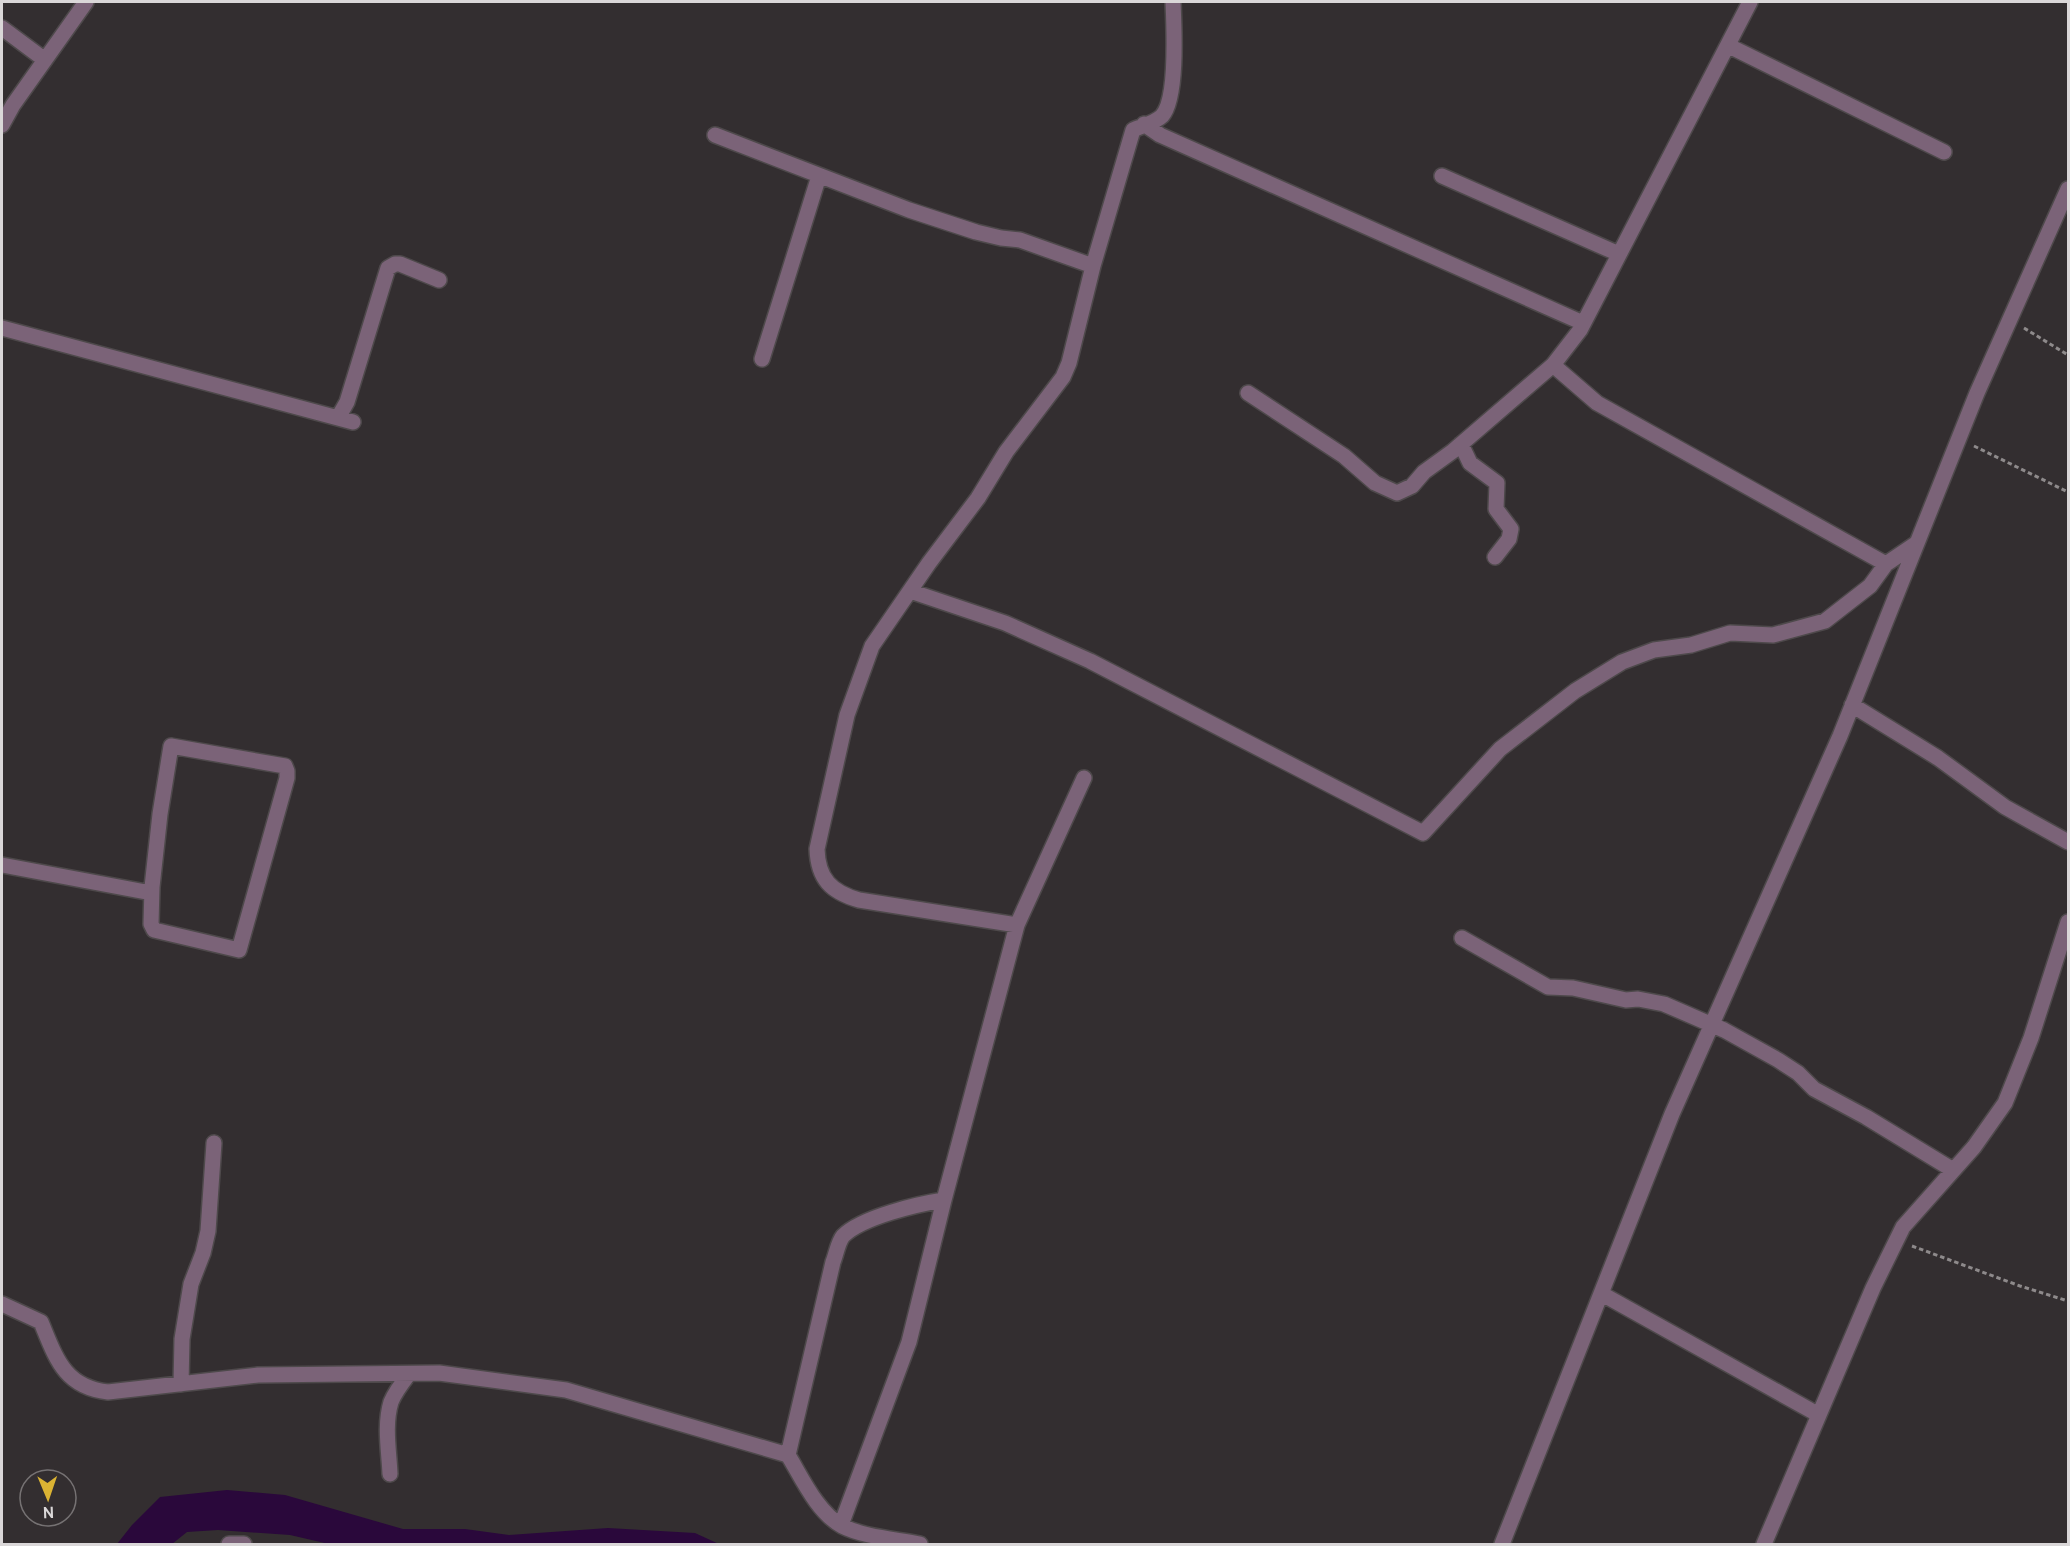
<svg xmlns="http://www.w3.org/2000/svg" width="2070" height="1546" viewBox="0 0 2070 1546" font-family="Overpass,sans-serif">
  <rect width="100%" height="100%" fill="#332e30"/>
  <path fill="#2a083b" d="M 227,1490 L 285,1495 L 403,1529 L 465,1529 L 509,1535 L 608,1528 L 695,1533 L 719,1544 L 329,1544 L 290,1535 L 218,1530 L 187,1532 L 172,1544 L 117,1544 L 132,1525 L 160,1497 Z"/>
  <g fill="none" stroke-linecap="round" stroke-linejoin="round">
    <defs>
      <path id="minor" d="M 2,28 L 45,60
        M 1729,46 L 1944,152
        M 1144,124 L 1160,135 L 1583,323
        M 2,125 L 13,105 L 86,2
        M 715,135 L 909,210 L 976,232 L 1001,238 L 1020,240 L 1093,266
        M 1442,176 L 1619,254
        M 2,328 L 353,422
        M 762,359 L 819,176
        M 1553,365 L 1597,403 L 1886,564
        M 1248,393 L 1344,456 L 1375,483 L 1397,493 L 1412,486 L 1424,472 L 1453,451 L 1553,365 L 1580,330 L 1750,2
        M 339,416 L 347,402 L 388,268 L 395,264 L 400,264 L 439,280
        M 1461,444 L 1470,463 L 1497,483 L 1496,509 L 1511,529 L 1509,539 L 1495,557
        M 910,591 L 1005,623 L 1090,661 L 1423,833 L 1500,749 L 1575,691 L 1622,662 L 1654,650 L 1691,645 L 1730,633 L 1773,635 L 1825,621 L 1870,586 L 1886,564 L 1917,543
        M 1852,705 L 1938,758 L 2005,807 L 2068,842
        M 2,865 L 146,892 L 152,887 L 160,814 L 171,746 L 285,766 L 287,771 L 287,778 L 239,950 L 154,930 L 151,924 L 152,887
        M 1017,925 L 859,900 C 831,892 818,879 817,849 L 847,715 L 872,646 L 929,563 L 978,498 L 1006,452 L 1063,377 L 1069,363 L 1093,266 L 1133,130 C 1141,126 1155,123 1162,116 C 1178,98 1174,26 1173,2
        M 1462,938 L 1548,987 L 1573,988 L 1626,1000 L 1638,999 L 1664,1004 L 1724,1030 L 1778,1060 L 1798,1073 L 1814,1089 L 1866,1117 L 1953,1170
        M 1602,1294 L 1819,1415
        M 2,1304 L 41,1322 C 56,1358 64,1387 108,1392 L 258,1375 L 439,1373 L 566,1390 L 788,1455 C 802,1478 817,1512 842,1526 C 864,1537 895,1539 920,1544
        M 181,1384 L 182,1339 L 191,1284 L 203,1253 L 208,1231 L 214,1143
        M 788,1455 L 833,1262 C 836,1255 838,1242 843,1236 C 862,1217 918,1204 944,1200 L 1017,925 L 1084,778
        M 390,1474 C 389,1451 384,1425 391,1402 C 395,1392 402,1383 409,1374
        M 841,1525 L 909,1342 L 944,1200
        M 229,1544 L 244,1544
        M 1502,1544 L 1672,1114 L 1840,736 L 1977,393 L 2068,189
        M 1764,1544 L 1873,1288 L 1903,1227 L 1974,1147 L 2005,1103 L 2031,1038 L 2068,922"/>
    </defs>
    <use href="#minor" stroke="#4e494b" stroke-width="18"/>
    <path stroke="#8e8a8b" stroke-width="3" stroke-dasharray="4.5 3" stroke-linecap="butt" d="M 2024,328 L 2068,355
      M 1974,446 L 2068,492
      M 1912,1246 L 2020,1286 L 2068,1301"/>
    <use href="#minor" stroke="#7b6378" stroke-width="15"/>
  </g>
  <rect width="2070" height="1546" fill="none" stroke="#dad7d8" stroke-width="6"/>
  <g transform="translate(48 1498) rotate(178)"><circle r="28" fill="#332e30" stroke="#767273" stroke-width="1.5"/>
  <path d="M0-4.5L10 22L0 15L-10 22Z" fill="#dbb333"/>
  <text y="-9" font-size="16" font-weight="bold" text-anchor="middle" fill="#dad7d8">N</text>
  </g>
</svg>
